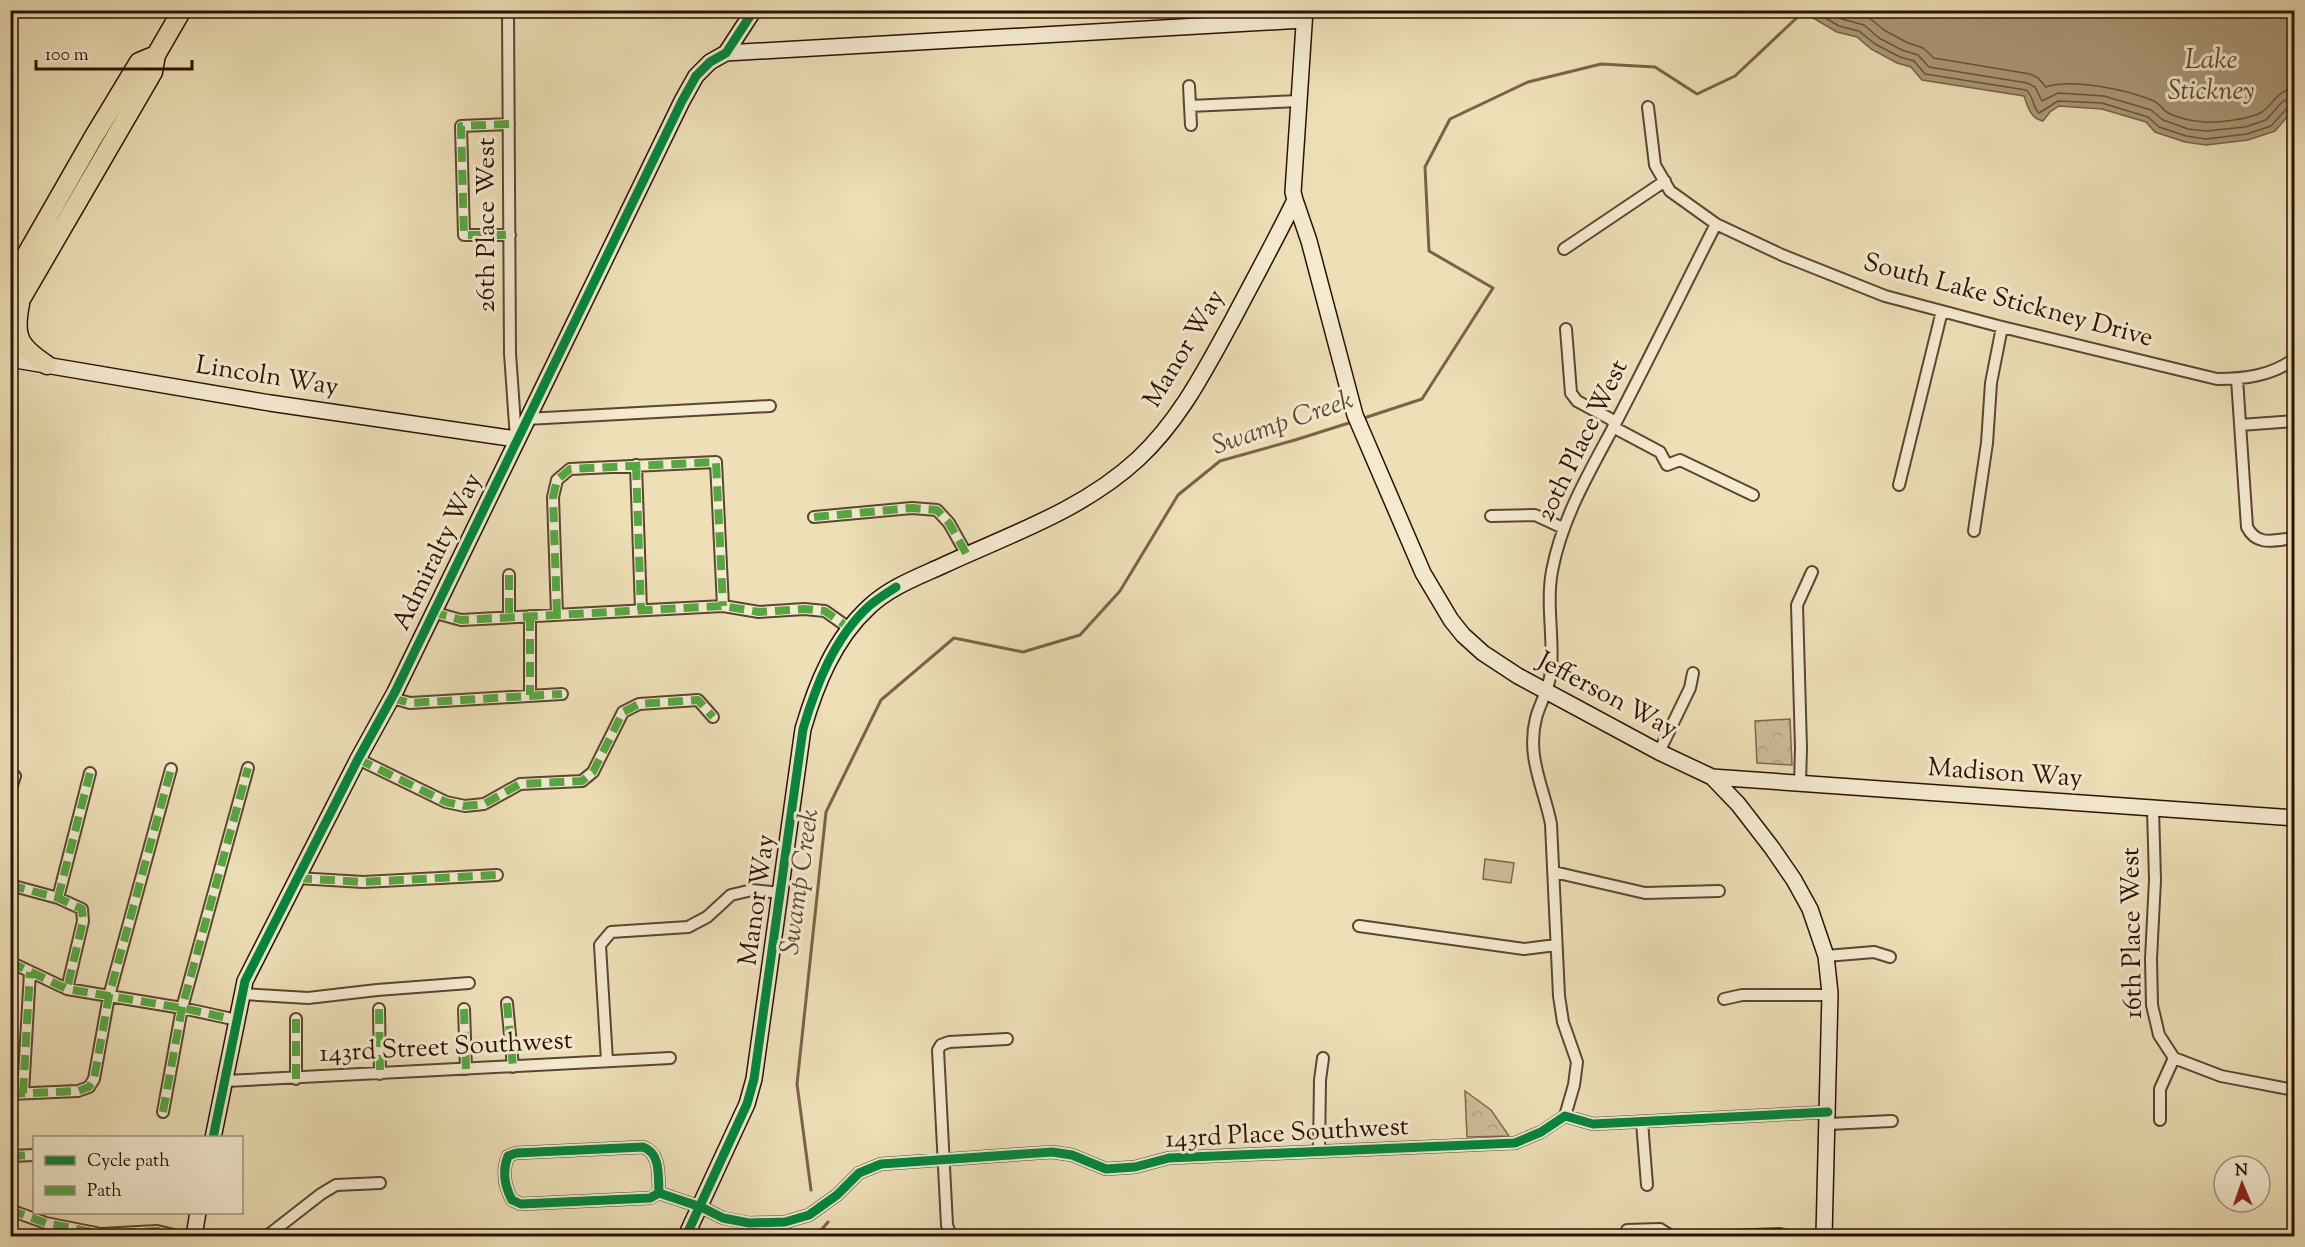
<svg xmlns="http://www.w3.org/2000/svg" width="2305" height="1247" viewBox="0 0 2305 1247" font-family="'Sorts Mill Goudy',serif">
  <defs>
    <pattern id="forest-crowns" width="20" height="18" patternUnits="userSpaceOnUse" patternTransform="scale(1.5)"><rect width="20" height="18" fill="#cdbc98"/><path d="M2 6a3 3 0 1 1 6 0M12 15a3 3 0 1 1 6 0" fill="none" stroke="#b0a181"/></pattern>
  </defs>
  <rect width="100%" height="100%" fill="#eddfb6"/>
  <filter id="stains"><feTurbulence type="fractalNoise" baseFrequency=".00333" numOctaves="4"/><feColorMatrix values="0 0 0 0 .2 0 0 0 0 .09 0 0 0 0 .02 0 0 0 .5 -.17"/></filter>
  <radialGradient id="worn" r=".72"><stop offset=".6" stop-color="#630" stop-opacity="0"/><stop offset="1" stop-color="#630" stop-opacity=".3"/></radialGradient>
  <path fill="url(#forest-crowns)" stroke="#7e664e" stroke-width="1.5" d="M 1790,719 L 1792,765 L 1757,763 L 1755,721 Z
    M 1465,1091 L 1491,1110 L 1509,1136 L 1467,1137 Z"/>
  <path fill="#cdbc98" stroke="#7e664e" stroke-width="1.5" d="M 1485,859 L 1514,863 L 1511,883 L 1483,879 Z"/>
  <path fill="#ac9979" stroke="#7a624a" stroke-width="1.5" d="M 1801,11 L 2294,11 L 2294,109 L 2275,131 L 2248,140 L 2206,145 L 2185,142 L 2155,132 L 2146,122 L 2102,109 L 2059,106 L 2050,112 L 2043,121 C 2030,118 2028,107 2024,96 L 1922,80 L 1911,67 L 1897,63 L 1871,49 L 1857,37 L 1837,32 Z"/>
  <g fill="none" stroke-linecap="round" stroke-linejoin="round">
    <path stroke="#6d543e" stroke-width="1.5" d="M 1812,10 L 1839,26 L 1859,31 L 1875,44 L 1900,57 L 1914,61 L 1925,74 L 2026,90 C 2034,96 2032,107 2039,113 L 2058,101 L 2102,103 L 2148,117 L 2159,127 L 2186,136 L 2206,139 L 2247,134 L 2271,126 L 2288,107 L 2294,106
      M 1826,10 L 1842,19 L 1864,25 L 1879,38 L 1902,50 L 1918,55 L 1929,67 L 2027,83 L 2035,87 L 2042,101 L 2058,93 L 2104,96 L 2151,110 L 2163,120 L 2188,129 L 2206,131 L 2245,127 L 2266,120 L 2283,101 L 2294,98
      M 1845,10 L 1868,17 L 1884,30 L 1906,42 L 1923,48 L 1934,58 L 2030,74 L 2038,78 L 2046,87 C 2073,78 2128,90 2154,101 C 2160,104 2163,110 2168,113 C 2178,118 2192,121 2204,122 C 2217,123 2251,119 2262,112 C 2275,103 2277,90 2294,89"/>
    <path stroke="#7a624a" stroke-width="3" d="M 1361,419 L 1422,399 L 1493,288 L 1429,251 L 1425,167 L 1450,119 L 1528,82 L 1601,64 L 1655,67 L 1697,94 L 1735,76 L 1803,12
      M 811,1190 L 797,1084 L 826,812 L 881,700 L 954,638 L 1023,652 L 1080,635 L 1120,591 L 1178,495 L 1220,461 L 1295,440 L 1352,422
      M 816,1236 L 828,1222"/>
    <defs>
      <path id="street" d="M 508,10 L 510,353 L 516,439
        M 1189,86 L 1191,125
        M 1190,106 L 1299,101
        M 1648,107 L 1655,165 L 1670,191 L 1716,224 L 1782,255 L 1885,296 L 2002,327 L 2217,379 C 2244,379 2271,376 2294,359
        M 509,124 L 461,126 L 464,235 L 510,235
        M 1564,249 L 1665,181
        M 1566,329 L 1571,393 L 1577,401 L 1616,422
        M 2237,379 L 2247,527 C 2257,547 2275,540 2294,538
        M 526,419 L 770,406
        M 2240,425 L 2294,421
        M 1613,427 L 1660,452 L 1667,465 L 1680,460 L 1753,495
        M 636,465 L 641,610
        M 1899,485 L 1942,311
        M 1491,516 L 1535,515 L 1563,528
        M 814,517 L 912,508 L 937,510 L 949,523 L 967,555
        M 1974,531 L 1987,443 L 1991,383 L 2002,327
        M 509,575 L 509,616
        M 432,612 L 461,620 L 723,606 L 759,612 L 804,609 L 825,611 L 849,628
        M 557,614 L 553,497 L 557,480 L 570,469 L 716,462 L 723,606
        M 530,616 L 530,695
        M 392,698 L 410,703 L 562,694
        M 1659,752 L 1690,688 L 1693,673
        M 358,759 L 446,802 L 465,806 L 484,804 L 520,784 L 582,781 L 593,772 L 623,712 L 639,704 L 698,700 L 713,717
        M 1800,783 L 1801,748 L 1797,605 L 1812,572
        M 10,792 L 15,776
        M 2153,809 L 2155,880 L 2151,959 L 2152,1005 L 2159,1035 L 2174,1058
        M 1554,872 L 1645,893 L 1719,891
        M 297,878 L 363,882 L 497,875
        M 10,885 L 58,898 L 82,909 L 83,921 L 67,989
        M 58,898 L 90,773
        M 1359,926 L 1524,949 L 1556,945
        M 1826,956 L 1874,952 L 1890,957
        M 10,962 L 67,989 L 182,1008 L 237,1020
        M 242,994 L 308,998 L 377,990 L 469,983
        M 1724,999 L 1742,995 L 1829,995
        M 507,1003 L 513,1067
        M 379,1009 L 380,1074
        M 464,1009 L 466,1069
        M 2174,1058 L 2221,1076 L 2294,1090
        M 607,1061 L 600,945 L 611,932 L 688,927 L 707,917 L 731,895 L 752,890 L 780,893
        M 296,1079 L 296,1019
        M 226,1081 L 670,1058
        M 23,1093 L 30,972
        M 10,1094 L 78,1091 L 89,1087 L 94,1079 L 109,996 L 171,769
        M 163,1112 L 182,1008 L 248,768
        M 1565,1116 L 1574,1085 L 1577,1062 L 1563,1022 L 1559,996 L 1551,824 C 1544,788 1526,757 1536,718 C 1540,703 1550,687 1551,671 C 1554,638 1546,604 1552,571 C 1562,518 1589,473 1614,426 C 1649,359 1682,291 1716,224
        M 2160,1120 L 2160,1089 L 2174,1058
        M 1642,1122 L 1647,1185
        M 1828,1124 L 1892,1121
        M 1319,1151 L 1320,1080 L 1323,1058
        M 10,1156 L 34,1155
        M 659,1193 C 658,1176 661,1153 643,1147 L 516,1153 L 508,1156 C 502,1171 505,1187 512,1200 L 521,1204 L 650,1198 L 659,1193 L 701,1207 L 723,1218 L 749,1223 L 785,1222 L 809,1215 L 837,1195 L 859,1173 L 881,1164 L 1052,1152 L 1072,1155 L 1106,1169 L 1135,1167 L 1169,1158 L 1515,1143 L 1541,1132 L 1565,1116 L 1593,1124 L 1828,1112
        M 10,1194 L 11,1210
        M 10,1210 L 46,1223 L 101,1234 L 157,1231 L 178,1236
        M 1627,1230 L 1660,1229 L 1671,1236
        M 267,1236 L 321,1194 L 336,1185 L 380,1183
        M 951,1236 L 947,1225 L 938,1050 L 941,1045 L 949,1042 L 1007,1039
        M 1729,1236 L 1780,1234 L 1788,1236"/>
      <path id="secondary" d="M 726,53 L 1303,20
        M 1295,200 L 1309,241 L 1355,415 L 1423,573 L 1451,620 L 1463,635 L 1483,653 L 1518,676 L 1659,752 L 1712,777 L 1738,804 L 1772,848 L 1794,880 L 1810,909 L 1826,956 L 1830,993 L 1824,1236
        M 10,359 L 270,403 L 516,439
        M 1712,777 L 2294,818
        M 213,1138 L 245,981 L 358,759 L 395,692 L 682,101 L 696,76 L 710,62 L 726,53 L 754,10
        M 194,1236 L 198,1212
        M 686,1236 L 747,1104 L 754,1079 L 803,729 C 816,685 834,639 869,607 C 890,587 918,577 944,565 C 1011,534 1083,510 1138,459 C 1180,420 1205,370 1232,321 C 1253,281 1275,241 1295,200 L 1293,192 L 1305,10"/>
      <path id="highway" d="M 10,283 L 93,138 L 139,62 L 156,55
        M 20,304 C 13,338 20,347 47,365
        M 10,318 L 153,72 L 156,55 L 182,10"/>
    </defs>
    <use href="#street" stroke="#5e4430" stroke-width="14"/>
    <use href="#secondary" stroke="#2e1004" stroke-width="18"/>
    <use href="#highway" stroke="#2e1004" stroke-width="21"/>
    <use href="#street" stroke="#f3ead0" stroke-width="10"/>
    <use href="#secondary" stroke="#f3ead0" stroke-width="15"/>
    <use href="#highway" stroke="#eddfb6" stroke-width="18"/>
    <path stroke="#54a840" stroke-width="8" stroke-dasharray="15 8" stroke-linecap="butt" d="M 509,124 L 461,126 L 464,235 L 510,235
      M 636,465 L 641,610
      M 814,517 L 912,508 L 937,510 L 949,523 L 967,555
      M 509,575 L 509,616
      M 432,612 L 461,620 L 723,606 L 759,612 L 804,609 L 825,611 L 849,628
      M 557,614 L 553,497 L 557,480 L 570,469 L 716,462 L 723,606
      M 530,616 L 530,695
      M 392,698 L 410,703 L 562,694
      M 358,759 L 446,802 L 465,806 L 484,804 L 520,784 L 582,781 L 593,772 L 623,712 L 639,704 L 698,700 L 713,717
      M 10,792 L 15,776
      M 297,878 L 363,882 L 497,875
      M 10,885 L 58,898 L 82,909 L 83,921 L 67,989
      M 58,898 L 90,773
      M 10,962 L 67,989 L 182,1008 L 237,1020
      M 507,1003 L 513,1067
      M 379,1009 L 380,1074
      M 464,1009 L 466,1069
      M 296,1079 L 296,1019
      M 23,1093 L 30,972
      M 10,1094 L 78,1091 L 89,1087 L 94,1079 L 109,996 L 171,769
      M 163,1112 L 182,1008 L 248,768
      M 10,1156 L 34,1155
      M 10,1194 L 11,1210
      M 10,1210 L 46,1223 L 101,1234 L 157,1231 L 178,1236"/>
    <defs>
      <path id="cycleway" d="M 213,1138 L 245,981 L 358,759 L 395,692 L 682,101 L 696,76 L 710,62 L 726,53 L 754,10
        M 659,1193 C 658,1176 661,1153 643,1147 L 516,1153 L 508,1156 C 502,1171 505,1187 512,1200 L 521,1204 L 650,1198 L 659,1193 L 701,1207 L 723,1218 L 749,1223 L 785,1222 L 809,1215 L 837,1195 L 859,1173 L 881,1164 L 1052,1152 L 1072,1155 L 1106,1169 L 1135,1167 L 1169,1158 L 1515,1143 L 1541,1132 L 1565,1116 L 1593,1124 L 1828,1112
        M 686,1236 L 747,1104 L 754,1079 L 803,729 C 816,685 834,638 869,606 C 877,599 887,593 896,587"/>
    </defs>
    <use href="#cycleway" stroke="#f3ead0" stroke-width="13"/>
    <use href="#cycleway" stroke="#00873e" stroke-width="9"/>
  </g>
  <g text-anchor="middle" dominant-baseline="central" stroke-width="6" stroke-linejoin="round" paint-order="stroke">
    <g font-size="26" fill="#2e1004" stroke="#f3ead0">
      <text transform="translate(487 225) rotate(-90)">26th Place West</text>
      <text transform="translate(2008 301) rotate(15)">South Lake Stickney Drive</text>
      <text transform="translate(1185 349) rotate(-59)">Manor Way</text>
      <text transform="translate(267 377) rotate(9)">Lincoln Way</text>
      <text transform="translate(1583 441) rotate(-64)">20th Place West</text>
      <text transform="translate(438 552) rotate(-64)">Admiralty Way</text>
      <text transform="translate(1607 696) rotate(28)">Jefferson Way</text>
      <text transform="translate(2005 774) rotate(4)">Madison Way</text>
      <text transform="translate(758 900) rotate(-82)">Manor Way</text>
      <text transform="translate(2133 933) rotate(-91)">16th Place West</text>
      <text transform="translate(446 1048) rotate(-3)">143rd Street Southwest</text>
      <text transform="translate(1287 1134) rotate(-3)">143rd Place Southwest</text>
    </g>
    <g font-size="27" font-style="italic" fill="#604733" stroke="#f3ead0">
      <text x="2211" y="61">Lake<tspan x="2211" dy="31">Stickney</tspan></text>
      <text transform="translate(1283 424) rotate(-19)">Swamp Creek</text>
      <text transform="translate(801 882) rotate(-82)">Swamp Creek</text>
    </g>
  </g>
  <rect width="2305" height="1247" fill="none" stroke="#eddfb6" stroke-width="36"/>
  <rect x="12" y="12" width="2281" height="1223" fill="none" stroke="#2e1004" stroke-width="3"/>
  <rect x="18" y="18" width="2269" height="1211" fill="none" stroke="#2e1004" stroke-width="1.5"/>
  <rect x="33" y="1136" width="210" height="78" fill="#f3ead0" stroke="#a4937e" stroke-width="1.5"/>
  <rect x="45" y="1156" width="30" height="9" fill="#00873e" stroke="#a4937e" stroke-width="1.5"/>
  <text x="87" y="1166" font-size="18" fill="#2e1004">Cycle path</text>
  <rect x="45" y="1186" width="30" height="9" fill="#54a840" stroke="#a4937e" stroke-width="1.5"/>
  <text x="87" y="1196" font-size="18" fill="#2e1004">Path</text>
  <g transform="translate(2242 1184) rotate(358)"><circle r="28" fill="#f3ead0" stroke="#a4937e" stroke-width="1.5"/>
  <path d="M0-4.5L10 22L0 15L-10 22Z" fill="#8f2418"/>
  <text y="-9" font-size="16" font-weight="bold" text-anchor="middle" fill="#2e1004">N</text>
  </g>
  <path d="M36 60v9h156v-9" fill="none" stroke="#2e1004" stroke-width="3"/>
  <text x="45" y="60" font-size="18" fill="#2e1004" stroke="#f3ead0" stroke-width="4.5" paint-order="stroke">100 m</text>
  <rect width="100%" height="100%" filter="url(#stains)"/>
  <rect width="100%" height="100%" fill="url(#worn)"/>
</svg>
